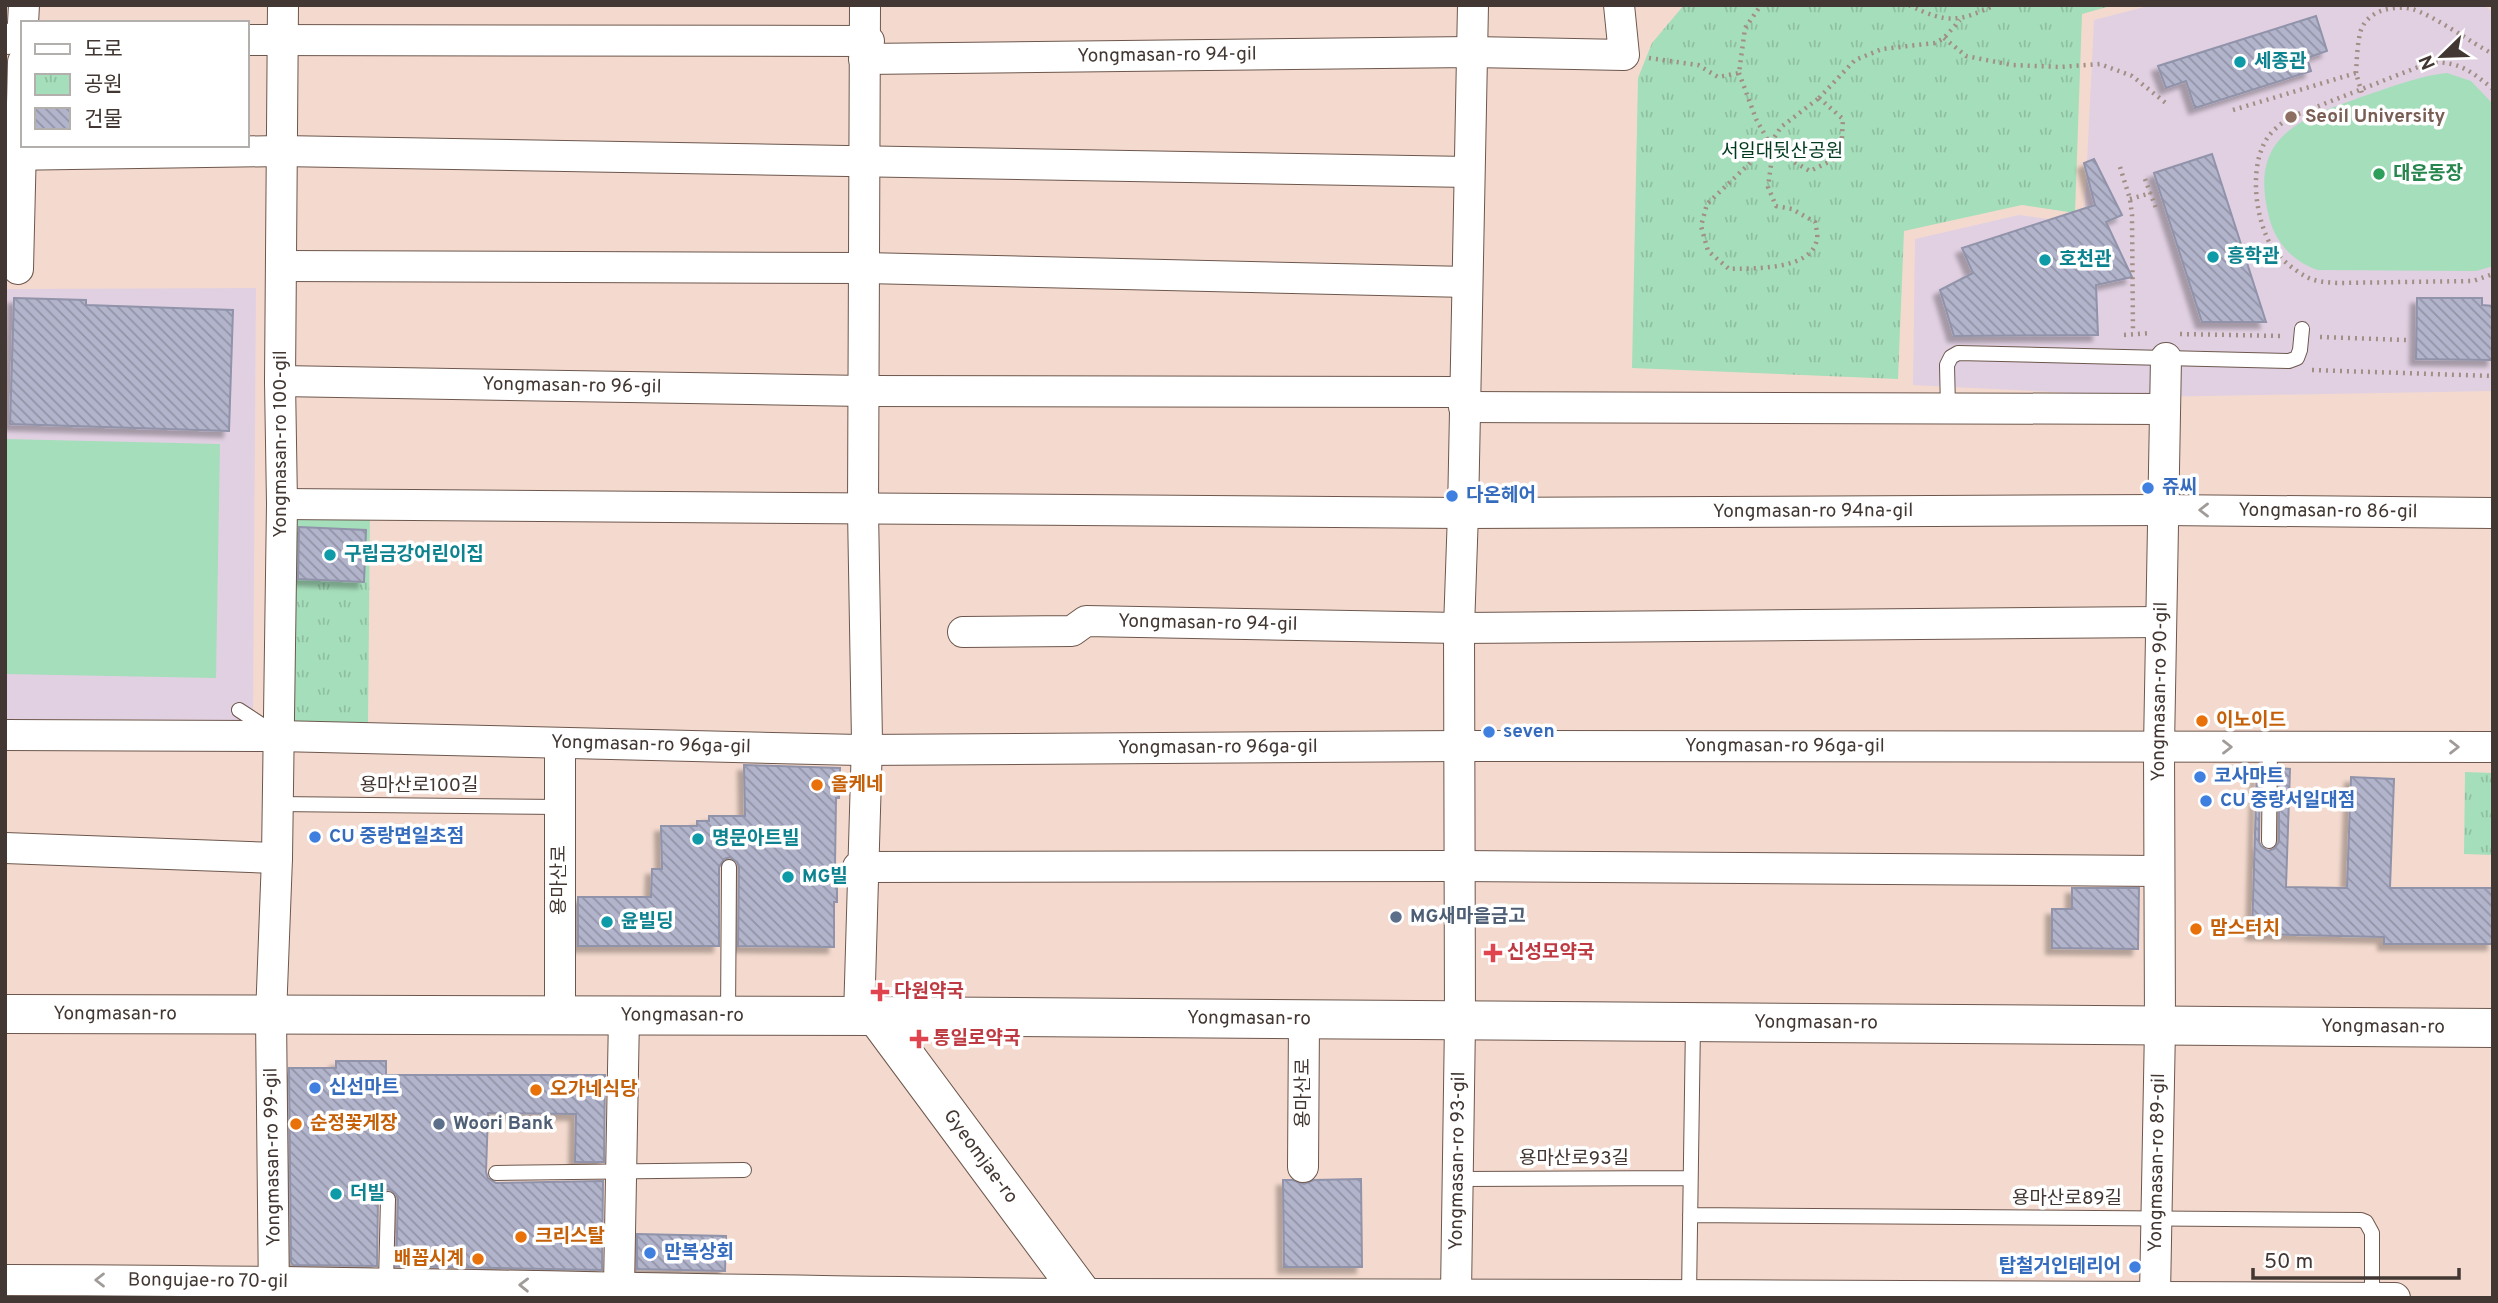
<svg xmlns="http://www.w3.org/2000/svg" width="2498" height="1303" viewBox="0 0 2498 1303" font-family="Overpass,'Noto Sans KR',sans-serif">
  <defs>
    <pattern id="park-tufts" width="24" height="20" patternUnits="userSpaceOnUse" patternTransform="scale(1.75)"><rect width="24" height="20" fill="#a5deba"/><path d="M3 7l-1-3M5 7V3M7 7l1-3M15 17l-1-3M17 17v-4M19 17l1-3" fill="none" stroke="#8fbfa0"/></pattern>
    <pattern id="building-back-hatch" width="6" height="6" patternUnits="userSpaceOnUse" patternTransform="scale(1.75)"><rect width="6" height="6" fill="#b2b4cc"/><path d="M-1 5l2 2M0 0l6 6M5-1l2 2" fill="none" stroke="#9293a6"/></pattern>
    <filter id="shadow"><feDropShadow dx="-6" dy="6" stdDeviation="2" flood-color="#0004"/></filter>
  </defs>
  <rect width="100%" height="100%" fill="#f4dace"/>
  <path fill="#e1d0e2" d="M 2152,5 L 2484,5 L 2493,12 L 2493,391 L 2153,397 L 1913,385 L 1915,239 L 2019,215 L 2084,224 L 2094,20 Z
    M 256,288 L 253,720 L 5,719 L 5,289 Z"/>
  <path fill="url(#park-tufts)" d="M 1684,5 L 2114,5 L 2082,14 L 2075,213 L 2022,205 L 1904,231 L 1898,379 L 1632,368 L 1638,78 L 1652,43 Z
    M 294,511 L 370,512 L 368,725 L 293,724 Z
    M 2465,772 L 2493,773 L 2493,855 L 2464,854 Z"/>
  <path fill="#a5deba" d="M 2447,73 L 2471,81 L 2493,104 L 2493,266 L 2476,271 L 2318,270 C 2293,262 2275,242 2269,217 C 2248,135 2300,119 2364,96 C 2392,87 2418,76 2447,73 Z
    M 5,439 L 220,444 L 216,678 L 5,674 Z"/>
  <path fill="url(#building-back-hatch)" stroke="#9093a9" stroke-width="2" filter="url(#shadow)" d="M 2316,16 L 2327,51 L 2307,58 L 2311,71 L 2195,108 L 2186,81 L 2166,88 L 2158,66 Z
    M 2212,154 L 2266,322 L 2202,322 L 2160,192 L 2154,173 Z
    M 2094,159 L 2122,215 L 2106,222 L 2132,277 L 2096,285 L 2098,335 L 1954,336 L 1940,290 L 1973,273 L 1962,248 L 2095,205 L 2084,163 Z
    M 14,298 L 86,300 L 86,305 L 233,310 L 229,431 L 10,424 Z
    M 2417,298 L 2482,298 L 2482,305 L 2493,306 L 2493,360 L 2416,359 Z
    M 299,527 L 366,530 L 364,582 L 298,579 Z
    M 744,765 L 840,768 L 839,798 L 836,798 L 835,866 L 837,866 L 837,902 L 834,902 L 834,947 L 738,946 L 739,867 L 737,862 L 730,857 L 724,859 L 719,867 L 719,946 L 578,946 L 578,897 L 651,897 L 652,869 L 662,869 L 661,826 L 697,826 L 697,821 L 709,821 L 709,816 L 745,816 Z
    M 2257,767 L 2260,767 L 2259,842 L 2261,846 L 2268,851 L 2274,849 L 2279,842 L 2279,768 L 2290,769 L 2286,887 L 2347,888 L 2351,777 L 2394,779 L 2390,888 L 2493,888 L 2493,944 L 2384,944 L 2384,937 L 2252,934 Z
    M 2072,888 L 2139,888 L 2138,949 L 2052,948 L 2052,909 L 2072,909 Z
    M 336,1061 L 386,1061 L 386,1075 L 605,1075 L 604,1162 L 575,1162 L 576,1114 L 488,1113 L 486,1172 L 488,1178 L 496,1183 L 603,1181 L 602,1270 L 396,1266 L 398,1199 L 396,1194 L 389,1189 L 383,1191 L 378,1198 L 377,1266 L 293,1265 L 291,1262 L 289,1068 L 336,1068 Z
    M 1361,1179 L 1362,1267 L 1284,1267 L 1283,1180 L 1292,1180 L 1304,1184 L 1314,1180 Z
    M 637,1234 L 726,1236 L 725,1271 L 637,1269 Z"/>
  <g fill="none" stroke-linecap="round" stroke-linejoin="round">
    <defs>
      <path id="lane" d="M 1948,408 L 1947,365 L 1951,357 L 1958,353 L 2289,361 L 2297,358 L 2300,350 L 2302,329
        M 239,710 L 271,731
        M 277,804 L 560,807
        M 2269,841 L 2270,747
        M 728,1016 L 729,867
        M 496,1173 L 744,1170
        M 1458,1179 L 1690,1178
        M 1690,1215 L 2361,1220 L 2366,1222 L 2372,1233 L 2372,1298
        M 386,1283 L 388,1199
        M 1689,1295 L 1693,1024"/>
      <g id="street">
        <path d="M 23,23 L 24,5"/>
        <path d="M 5,39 L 23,38"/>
        <path d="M 247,40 L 869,41"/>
        <path id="s1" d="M 864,59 L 1471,52 L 1624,55 L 1619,5"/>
        <path d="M 5,155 L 281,151 L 1469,172"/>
        <path d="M 281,266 L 865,268 L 1467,282"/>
        <path d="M 18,269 L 23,62"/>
        <path id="s2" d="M 280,381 L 864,391 L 1464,392"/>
        <path d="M 1464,407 L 2165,409"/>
        <path id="s3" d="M 282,504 L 1463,513 L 2163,510 L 2493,513"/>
        <path id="s4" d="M 963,632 L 1072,631 L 1086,621 L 1459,628 L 2160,622"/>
        <path id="s5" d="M 5,735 L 278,736 L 859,750 L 1458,746 L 2493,747"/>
        <path d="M 5,848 L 277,858"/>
        <path d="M 858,867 L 1458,866 L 2159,871"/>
        <path d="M 560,1016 L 560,743"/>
        <path d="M 859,1017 L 867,742 L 863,510 L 865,5"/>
        <path d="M 1303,1167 L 1304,1020"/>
        <path id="s6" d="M 5,1280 C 366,1280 726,1292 1086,1294 C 1522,1296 1959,1294 2395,1298"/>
        <path d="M 619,1287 L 624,1016"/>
        <path d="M 274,1298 L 271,1016 L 277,858 L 282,504 L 280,381 L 283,5"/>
        <path id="s7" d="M 1459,1298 L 1456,1294 L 1460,1021 L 1459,628 L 1463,513 L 1473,5"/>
        <path id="s8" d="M 2157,1298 L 2155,1295 L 2160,1027 L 2159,747 L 2166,358"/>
      </g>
      <g id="secondary">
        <path id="s9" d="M 876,1016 L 1085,1298"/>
      </g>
      <g id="primary">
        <path id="s10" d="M 5,1014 L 876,1016 L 2493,1028"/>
      </g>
    </defs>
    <use href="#lane" stroke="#6d574d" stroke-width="16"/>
    <use href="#street" stroke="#6d574d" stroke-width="32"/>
    <use href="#secondary" stroke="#6d574d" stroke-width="40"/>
    <use href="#primary" stroke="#6d574d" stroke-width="40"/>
    <path stroke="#a18e85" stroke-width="4.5" stroke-dasharray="2 5" stroke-linecap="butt" d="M 1909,5 C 1947,24 1959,22 1995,5
      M 1944,38 L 1966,56 L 2012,65 L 2060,67 L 2100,64 L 2132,76 L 2167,104
      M 1649,58 L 1698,65 L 1718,77 L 1739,73 L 1745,28 L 1761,5
      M 1739,73 L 1756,119 L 1770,144 L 1707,204 L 1701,226 L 1708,251 L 1729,269 C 1752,268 1812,271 1817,239 C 1818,234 1816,227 1815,222 L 1792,209 L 1776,206 L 1768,187 L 1773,150
      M 2356,73 C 2357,59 2357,43 2361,30 C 2368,10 2394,5 2412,9 C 2433,15 2472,43 2493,54
      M 2493,89 C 2471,71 2460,62 2431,62 L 2293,116 C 2281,123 2268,133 2263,146 C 2250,174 2256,221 2272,247 C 2279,258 2294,270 2305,276 C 2315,282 2326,282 2337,283 L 2473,281 L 2493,274
      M 1819,98 L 1843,119 L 1841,156 L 1810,171 L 1773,150 L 1770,144 L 1781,127 Z
      M 1819,98 L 1855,60 L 1882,49 L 1935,43 L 1944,38 L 1960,20
      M 2233,110 L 2356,73 L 2363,97
      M 2120,167 L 2130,199 L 2132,215 L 2133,333
      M 2145,179 L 2156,208
      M 2130,199 L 2151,193
      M 2180,334 L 2283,336
      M 2124,335 L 2150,333
      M 2320,337 L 2406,340
      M 2312,370 L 2493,376"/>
    <use href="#lane" stroke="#fff" stroke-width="14"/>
    <use href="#street" stroke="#fff" stroke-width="30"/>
    <use href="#secondary" stroke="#fff" stroke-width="38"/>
    <use href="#primary" stroke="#fff" stroke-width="38"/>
  </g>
  <defs><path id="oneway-chevron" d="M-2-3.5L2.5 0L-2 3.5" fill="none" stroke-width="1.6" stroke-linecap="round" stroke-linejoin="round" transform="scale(1.75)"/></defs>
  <g stroke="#a09b98">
    <use href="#oneway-chevron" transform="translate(2204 510) rotate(-180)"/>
    <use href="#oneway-chevron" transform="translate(2227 747)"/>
    <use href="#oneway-chevron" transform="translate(2454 747)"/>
    <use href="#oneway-chevron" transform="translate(100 1280) rotate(-180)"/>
    <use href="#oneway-chevron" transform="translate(524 1285) rotate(-179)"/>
  </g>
  <g fill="#0f9aa8" stroke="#fff" stroke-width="2.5">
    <circle cx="2240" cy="62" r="7"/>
    <circle cx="2213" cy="257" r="7"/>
    <circle cx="2045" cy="260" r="7"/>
    <circle cx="330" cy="555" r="7"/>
    <circle cx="698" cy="839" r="7"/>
    <circle cx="788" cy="877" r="7"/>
    <circle cx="607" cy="922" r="7"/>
    <circle cx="336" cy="1194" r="7"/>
  </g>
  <circle fill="#8d6e63" stroke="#fff" stroke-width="2.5" cx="2291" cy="117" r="7"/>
  <circle fill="#2e9e5b" stroke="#fff" stroke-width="2.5" cx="2379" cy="174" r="7"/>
  <g fill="#3f7fe0" stroke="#fff" stroke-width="2.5">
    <circle cx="2148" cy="488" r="7"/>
    <circle cx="1452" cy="496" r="7"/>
    <circle cx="1489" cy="732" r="7"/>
    <circle cx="2200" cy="777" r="7"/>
    <circle cx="2206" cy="801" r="7"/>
    <circle cx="315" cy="837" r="7"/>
    <circle cx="315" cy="1088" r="7"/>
    <circle cx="650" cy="1253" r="7"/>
    <circle cx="2135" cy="1267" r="7"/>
  </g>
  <g fill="#e8710a" stroke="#fff" stroke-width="2.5">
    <circle cx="2202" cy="721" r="7"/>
    <circle cx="817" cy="785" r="7"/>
    <circle cx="2196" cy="929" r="7"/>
    <circle cx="536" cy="1090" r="7"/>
    <circle cx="296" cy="1124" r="7"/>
    <circle cx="521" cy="1237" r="7"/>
    <circle cx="478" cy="1259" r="7"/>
  </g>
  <g fill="#5c6f8a" stroke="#fff" stroke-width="2.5">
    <circle cx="1396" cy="917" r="7"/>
    <circle cx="439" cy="1124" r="7"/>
  </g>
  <g fill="#e0444e" stroke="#fff" stroke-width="2.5">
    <path d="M1489.5 942.5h7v7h7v7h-7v7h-7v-7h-7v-7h7z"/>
    <path d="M876.5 981.5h7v7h7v7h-7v7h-7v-7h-7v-7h7z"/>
    <path d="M915.5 1028.5h7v7h7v7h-7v7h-7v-7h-7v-7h7z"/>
  </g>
  <g text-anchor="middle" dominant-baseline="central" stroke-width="7" stroke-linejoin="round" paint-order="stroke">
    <g font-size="19" fill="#423732" stroke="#fff">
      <text stroke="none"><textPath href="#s1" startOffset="303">Yongmasan-ro 94-gil</textPath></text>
      <text stroke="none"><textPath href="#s2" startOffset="292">Yongmasan-ro 96-gil</textPath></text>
      <text transform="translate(281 444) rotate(-90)">Yongmasan-ro 100-gil</text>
      <text stroke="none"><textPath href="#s3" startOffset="2046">Yongmasan-ro 86-gil</textPath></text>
      <text stroke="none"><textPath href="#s3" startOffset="1531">Yongmasan-ro 94na-gil</textPath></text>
      <text stroke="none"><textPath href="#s4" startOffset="248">Yongmasan-ro 94-gil</textPath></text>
      <text stroke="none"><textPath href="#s8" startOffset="607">Yongmasan-ro 90-gil</textPath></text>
      <text stroke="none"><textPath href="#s5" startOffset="646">Yongmasan-ro 96ga-gil</textPath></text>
      <text stroke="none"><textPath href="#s5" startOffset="1780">Yongmasan-ro 96ga-gil</textPath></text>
      <text stroke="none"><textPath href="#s5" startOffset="1213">Yongmasan-ro 96ga-gil</textPath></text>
      <text x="419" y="786">용마산로100길</text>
      <text transform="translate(560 880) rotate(-90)">용마산로</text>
      <text stroke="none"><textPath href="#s10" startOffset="110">Yongmasan-ro</textPath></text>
      <text stroke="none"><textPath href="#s10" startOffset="677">Yongmasan-ro</textPath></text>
      <text stroke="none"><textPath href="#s10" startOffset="1244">Yongmasan-ro</textPath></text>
      <text stroke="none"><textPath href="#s10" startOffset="1811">Yongmasan-ro</textPath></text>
      <text stroke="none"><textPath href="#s10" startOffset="2378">Yongmasan-ro</textPath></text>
      <text transform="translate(1304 1093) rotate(-90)">용마산로</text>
      <text transform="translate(273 1157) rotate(-91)">Yongmasan-ro 99-gil</text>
      <text stroke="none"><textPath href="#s9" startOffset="175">Gyeomjae-ro</textPath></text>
      <text x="1574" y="1159">용마산로93길</text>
      <text stroke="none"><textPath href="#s7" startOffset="138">Yongmasan-ro 93-gil</textPath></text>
      <text stroke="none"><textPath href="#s8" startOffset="136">Yongmasan-ro 89-gil</textPath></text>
      <text x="2067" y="1199">용마산로89길</text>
      <text stroke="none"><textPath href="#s6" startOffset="203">Bongujae-ro 70-gil</textPath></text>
    </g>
    <g font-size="19" font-weight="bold" fill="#0d838f" stroke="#fff" text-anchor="start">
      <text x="2254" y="62">세종관</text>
      <text x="2227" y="257">흥학관</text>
      <text x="2059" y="260">호천관</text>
      <text x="344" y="555">구립금강어린이집</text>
      <text x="712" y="839">명문아트빌</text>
      <text x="802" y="877">MG빌</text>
      <text x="621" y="922">윤빌딩</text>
      <text x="350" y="1194">더빌</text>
    </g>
    <g font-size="19" font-weight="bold" fill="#785e54" stroke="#fff" text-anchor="start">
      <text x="2305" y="117">Seoil University</text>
    </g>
    <g font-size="19" fill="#003a1f" stroke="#fff">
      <text x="1782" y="152">서일대뒷산공원</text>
    </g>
    <g font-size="19" font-weight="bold" fill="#27864d" stroke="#fff" text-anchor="start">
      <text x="2393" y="174">대운동장</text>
    </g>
    <g font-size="19" font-weight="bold" fill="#366cbe" stroke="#fff" text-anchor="start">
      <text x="2162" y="488">쥬씨</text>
      <text x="1466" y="496">다온헤어</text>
      <text x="1503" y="732">seven</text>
      <text x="2214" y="777">코사마트</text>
      <text x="2220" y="801">CU 중랑서일대점</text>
      <text x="329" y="837">CU 중랑면일초점</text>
      <text x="329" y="1088">신선마트</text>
      <text x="664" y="1253">만복상회</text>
      <text x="2121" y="1267" text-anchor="end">탑철거인테리어</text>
    </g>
    <g font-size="19" font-weight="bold" fill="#c56008" stroke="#fff" text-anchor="start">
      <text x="2216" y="721">이노이드</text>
      <text x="831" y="785">올케네</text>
      <text x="2210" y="929">맘스터치</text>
      <text x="550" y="1090">오가네식당</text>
      <text x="310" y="1124">순정꽃게장</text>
      <text x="535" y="1237">크리스탈</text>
      <text x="464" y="1259" text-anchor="end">배꼽시계</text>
    </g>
    <g font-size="19" font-weight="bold" fill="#4e5e75" stroke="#fff" text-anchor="start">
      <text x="1410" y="917">MG새마을금고</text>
      <text x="453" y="1124">Woori Bank</text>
    </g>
    <g font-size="19" font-weight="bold" fill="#be3a42" stroke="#fff" text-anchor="start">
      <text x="1507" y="953">신성모약국</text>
      <text x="894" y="992">다원약국</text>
      <text x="933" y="1039">통일로약국</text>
    </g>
  </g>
  <rect width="2498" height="1303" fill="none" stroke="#423732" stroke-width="14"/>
  <rect x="21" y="21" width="228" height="126" fill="#ffffff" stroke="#b3afad" stroke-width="2"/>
  <rect x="35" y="44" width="35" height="10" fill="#ffffff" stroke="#b3afad" stroke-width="2"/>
  <text x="84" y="56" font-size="21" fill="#423732">도로</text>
  <rect x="35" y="74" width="35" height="21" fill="url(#park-tufts)" stroke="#b3afad" stroke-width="2"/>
  <text x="84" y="91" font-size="21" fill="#423732">공원</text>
  <rect x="35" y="108" width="35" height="21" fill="url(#building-back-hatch)" stroke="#b3afad" stroke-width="2"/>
  <text x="84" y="126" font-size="21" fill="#423732">건물</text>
  <g transform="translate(2442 56) rotate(247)" stroke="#ffffff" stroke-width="5" paint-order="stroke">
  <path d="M0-5L12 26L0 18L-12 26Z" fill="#423732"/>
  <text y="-10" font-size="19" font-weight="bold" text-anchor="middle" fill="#423732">N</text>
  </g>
  <path d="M2253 1268v10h206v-10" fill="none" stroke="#423732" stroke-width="3.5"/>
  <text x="2264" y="1268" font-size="21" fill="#423732" stroke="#ffffff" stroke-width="5" paint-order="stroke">50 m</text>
</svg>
